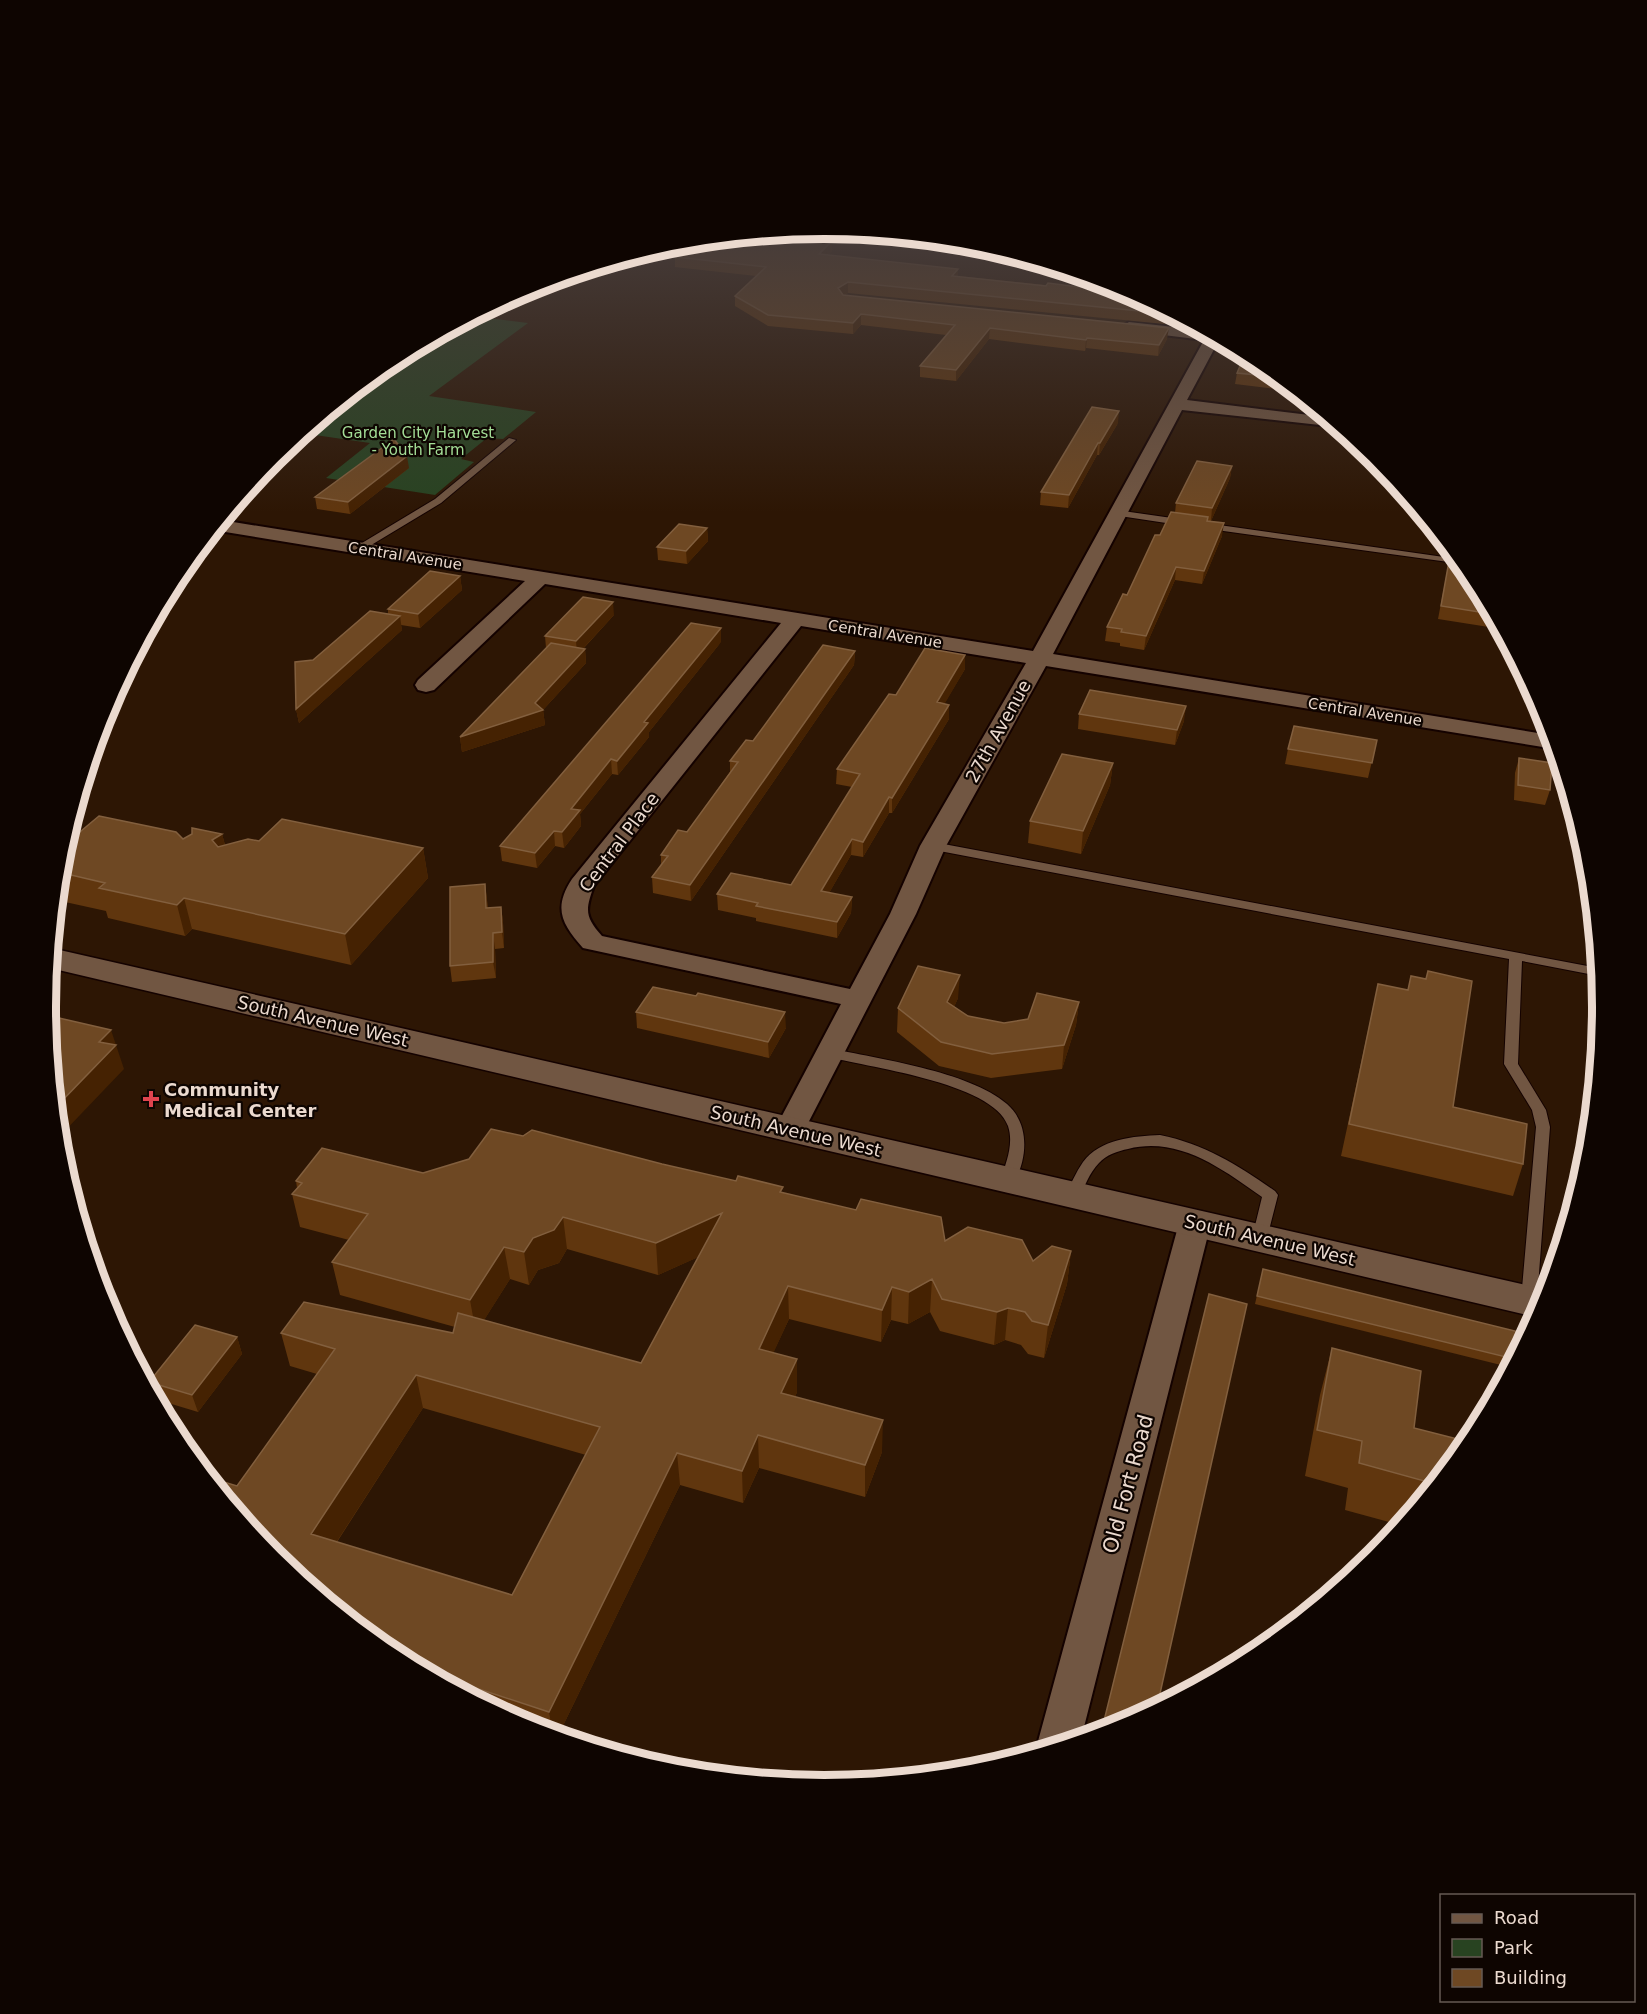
<svg xmlns="http://www.w3.org/2000/svg" width="1647" height="2014" viewBox="0 0 1647 2014" font-family="'DejaVu Sans',sans-serif">
  <rect width="100%" height="100%" fill="#2d1604"/>
  <path fill="#284321" d="M 472,316 L 528,323 L 429,396 L 536,412 L 503,439 L 487,438 L 461,459 L 474,462 L 435,495 L 326,478 L 370,443 L 301,433 L 391,360 Z"/>
  <g fill="none" stroke-linecap="round" stroke-linejoin="round">
    <defs>
      <path id="lane" d="M 509,438 L 516,440 L 441,503 L 363,550 L 357,550 L 357,546 L 435,499 Z
        M 1116,510 L 1186,520 L 1191,523 L 1186,526 L 1113,515 L 1113,511 Z
        M 1205,523 L 1458,559 L 1463,564 L 1202,528 L 1202,524 Z
        M 933,842 L 1598,968 L 1599,976 L 1522,961 L 1518,1064 L 1546,1110 L 1550,1127 L 1537,1300 L 1535,1304 L 1529,1306 L 1523,1304 L 1521,1300 L 1536,1127 L 1532,1110 L 1504,1064 L 1509,959 L 929,849 L 927,846 L 929,843 Z
        M 829,1048 C 878,1059 969,1071 1007,1104 C 1030,1124 1028,1159 1013,1184 L 1003,1184 L 1000,1180 C 1006,1164 1014,1144 1008,1126 C 993,1082 865,1067 824,1056 L 822,1053 L 824,1050 Z
        M 1160,1135 C 1205,1144 1239,1166 1275,1191 L 1278,1195 L 1266,1242 L 1254,1242 L 1252,1238 L 1262,1197 C 1222,1169 1179,1136 1128,1149 C 1118,1151 1106,1155 1099,1163 C 1089,1173 1085,1187 1078,1199 L 1068,1199 L 1065,1195 C 1071,1184 1076,1172 1083,1162 C 1100,1139 1134,1136 1160,1135 Z"/>
      <path id="street" d="M 632,255 C 631,264 617,273 607,271 L 605,268 L 611,262 Z
        M 1129,322 L 1201,330 L 1219,340 L 1187,400 L 1326,417 L 1338,427 L 1182,410 L 1053,654 L 1550,735 L 1555,749 L 1046,666 L 946,846 L 916,914 L 805,1129 L 801,1136 L 790,1139 L 779,1136 L 775,1129 L 841,1004 L 583,948 C 563,925 552,909 572,879 L 781,623 L 545,584 L 434,690 L 426,692 L 418,690 L 415,685 L 418,680 L 525,581 L 213,530 L 221,520 L 1033,651 L 1204,340 L 1123,330 L 1121,327 ZM 801,626 L 1026,663 L 920,846 L 890,914 L 850,989 L 602,936 C 585,917 585,910 594,886 Z
        M 1195,1211 L 1207,1215 L 1211,1223 L 1081,1739 L 1039,1751 L 1037,1745 L 1179,1223 L 1183,1215 Z"/>
      <path id="secondary" d="M 51,948 L 1543,1289 L 1547,1290 L 1536,1317 L 50,968 Z"/>
    </defs>
    <use href="#lane" stroke="#140200" stroke-width="2"/>
    <use href="#street" stroke="#140200" stroke-width="4"/>
    <use href="#secondary" stroke="#140200" stroke-width="3"/>
    <use href="#lane" fill="#715642" fill-rule="evenodd"/>
    <use href="#street" fill="#715642" fill-rule="evenodd"/>
    <use href="#secondary" fill="#715642" fill-rule="evenodd"/>
  </g>
  <path fill="#60360e" fill-rule="evenodd" d="M 813,230 L 832,230 L 832,238 L 829,241 L 832,241 L 832,251 L 828,255 L 958,269 L 958,276 L 1133,294 L 1179,319 L 1175,325 L 848,293 L 844,295 L 1167,339 L 1158,356 L 1086,348 L 1085,351 L 989,339 L 956,381 L 920,377 L 920,366 L 946,335 L 861,325 L 853,334 L 768,326 L 735,306 L 735,296 L 756,276 L 675,267 L 675,257 Z
    M 1256,360 L 1287,385 L 1285,390 L 1235,384 L 1237,373 Z
    M 1118,423 L 1099,455 L 1097,455 L 1068,508 L 1040,505 L 1041,492 Z
    M 1232,466 L 1230,478 L 1211,521 L 1222,536 L 1202,584 L 1175,580 L 1144,650 L 1120,646 L 1120,643 L 1105,641 L 1107,627 L 1127,595 L 1160,535 L 1175,513 L 1176,503 Z
    M 409,468 L 350,514 L 317,509 L 315,497 Z
    M 707,528 L 708,541 L 687,564 L 658,560 L 657,547 Z
    M 1449,561 L 1471,575 L 1496,622 L 1495,628 L 1438,619 Z
    M 460,576 L 462,590 L 420,628 L 401,625 L 402,630 L 299,723 L 296,709 L 313,660 L 388,614 L 388,609 Z
    M 614,615 L 583,649 L 585,649 L 586,663 L 543,710 L 545,725 L 462,752 L 460,737 L 546,648 L 545,636 Z
    M 721,642 L 649,732 L 649,737 L 618,775 L 612,774 L 580,814 L 581,826 L 564,848 L 555,846 L 537,868 L 502,861 L 500,846 Z
    M 855,651 L 854,665 L 691,901 L 653,893 L 652,877 L 661,864 L 661,855 L 687,832 L 730,772 L 730,761 Z
    M 965,655 L 965,669 L 944,704 L 949,705 L 949,719 L 892,813 L 889,813 L 863,857 L 851,855 L 829,893 L 852,897 L 851,913 L 837,938 L 756,921 L 756,918 L 718,910 L 717,894 L 791,885 L 852,787 L 836,784 L 837,769 L 896,695 Z
    M 1079,714 L 1184,721 L 1175,745 L 1078,729 Z
    M 1377,740 L 1368,778 L 1285,764 L 1288,749 Z
    M 1519,758 L 1550,790 L 1545,805 L 1514,800 L 1515,773 Z
    M 1113,763 L 1110,785 L 1081,854 L 1028,843 L 1030,821 Z
    M 222,834 L 225,845 L 259,841 L 423,848 L 428,878 L 351,965 L 192,929 L 185,936 L 108,918 L 106,911 L 56,900 L 60,855 Z
    M 485,884 L 488,908 L 501,907 L 503,922 L 504,948 L 495,949 L 496,978 L 452,982 L 450,966 Z
    M 1411,976 L 1453,1107 L 1523,1164 L 1513,1196 L 1341,1156 L 1378,984 L 1408,990 Z
    M 958,998 L 954,1007 L 968,1016 L 1004,1023 L 1028,1019 L 1079,1002 L 1076,1025 L 1062,1069 L 991,1078 L 939,1066 L 897,1032 L 898,1008 Z
    M 636,1012 L 786,1028 L 769,1058 L 637,1028 Z
    M 523,1136 L 662,1164 L 783,1193 L 945,1241 L 1033,1261 L 1071,1251 L 1067,1284 L 1044,1358 L 1028,1354 L 1021,1345 L 1005,1340 L 994,1345 L 940,1331 L 930,1312 L 908,1324 L 891,1320 L 881,1342 L 789,1319 L 773,1353 L 797,1392 L 795,1397 L 882,1452 L 865,1497 L 759,1468 L 743,1503 L 680,1485 L 558,1736 L 525,1726 L 391,1654 L 237,1486 L 317,1374 L 290,1366 L 281,1333 L 453,1333 L 455,1327 L 340,1295 L 332,1262 L 349,1240 L 300,1227 L 292,1194 L 297,1188 L 296,1181 L 423,1173 L 469,1159 ZM 567,1249 L 658,1275 L 698,1257 L 641,1363 L 484,1320 L 510,1279 L 529,1285 L 538,1270 L 559,1263 ZM 423,1408 L 586,1455 L 512,1595 L 337,1542 Z
    M 1587,1156 L 1587,1159 L 1581,1179 L 1581,1174 Z
    M 1263,1269 L 1527,1334 L 1509,1367 L 1255,1304 Z
    M 237,1337 L 242,1354 L 198,1412 L 155,1399 L 149,1382 Z
    M 1332,1348 L 1414,1428 L 1469,1442 L 1400,1525 L 1345,1510 L 1348,1488 L 1305,1476 L 1320,1395 Z"/>
  <path fill="#452202" d="M 830,230 L 832,230 L 832,238 L 819,250 L 819,240 Z
    M 832,241 L 832,251 L 819,264 L 819,254 Z
    M 958,269 L 958,279 L 952,276 Z
    M 848,282 L 848,293 L 838,298 L 838,288 Z
    M 861,314 L 861,325 L 853,334 L 853,323 Z
    M 1176,317 L 1179,319 L 1175,325 Z
    M 990,328 L 989,339 L 956,381 L 956,370 Z
    M 1169,328 L 1167,339 L 1158,356 L 1159,345 Z
    M 1087,338 L 1086,348 L 1085,351 L 1086,340 Z
    M 1119,411 L 1118,423 L 1099,455 L 1100,443 Z
    M 1098,443 L 1097,455 L 1068,508 L 1069,495 Z
    M 407,456 L 409,468 L 350,514 L 348,502 Z
    M 1232,466 L 1230,478 L 1211,521 L 1212,508 Z
    M 1224,523 L 1222,536 L 1202,584 L 1204,571 Z
    M 707,528 L 708,541 L 687,564 L 686,551 Z
    M 1176,567 L 1175,580 L 1144,650 L 1146,636 Z
    M 460,576 L 462,590 L 420,628 L 418,614 Z
    M 613,602 L 614,615 L 577,655 L 576,641 Z
    M 400,616 L 402,630 L 299,723 L 296,709 Z
    M 721,628 L 721,642 L 649,732 L 649,737 L 618,775 L 617,761 L 644,722 Z
    M 585,649 L 586,663 L 543,710 L 545,725 L 462,752 L 460,737 L 535,703 Z
    M 855,651 L 854,665 L 691,901 L 690,885 Z
    M 965,655 L 965,669 L 937,717 L 937,702 Z
    M 949,705 L 949,719 L 892,813 L 892,798 Z
    M 1186,706 L 1184,721 L 1175,745 L 1177,730 Z
    M 611,759 L 612,774 L 580,814 L 581,826 L 564,848 L 562,832 L 571,809 Z
    M 1113,763 L 1110,785 L 1081,854 L 1083,831 Z
    M 889,797 L 889,813 L 863,857 L 863,842 Z
    M 554,831 L 555,846 L 537,868 L 535,853 Z
    M 222,834 L 230,864 L 212,840 Z
    M 852,839 L 851,855 L 821,907 L 821,891 Z
    M 423,848 L 428,878 L 351,965 L 345,934 Z
    M 485,884 L 487,900 L 488,924 L 486,908 Z
    M 852,897 L 851,913 L 837,938 L 837,922 Z
    M 184,898 L 192,929 L 185,936 L 177,905 Z
    M 501,907 L 503,922 L 504,948 L 502,932 Z
    M 493,933 L 495,949 L 496,978 L 493,962 Z
    M 960,975 L 958,998 L 946,1026 L 947,1002 Z
    M 1079,1002 L 1076,1025 L 1062,1069 L 1064,1045 Z
    M 785,1012 L 786,1028 L 769,1058 L 768,1042 Z
    M 111,1030 L 124,1069 L 59,1137 L 57,1133 L 55,1108 L 99,1042 Z
    M 722,1213 L 723,1246 L 658,1275 L 656,1243 Z
    M 563,1217 L 567,1249 L 559,1263 L 538,1270 L 529,1285 L 524,1252 L 533,1238 Z
    M 504,1247 L 510,1279 L 476,1333 L 470,1300 Z
    M 1071,1251 L 1067,1284 L 1044,1358 L 1048,1325 Z
    M 932,1279 L 930,1312 L 908,1324 L 909,1292 Z
    M 788,1286 L 789,1319 L 760,1382 L 759,1349 Z
    M 892,1287 L 891,1320 L 881,1342 L 882,1310 Z
    M 1008,1308 L 1005,1340 L 994,1345 L 997,1312 Z
    M 237,1337 L 242,1354 L 198,1412 L 192,1395 Z
    M 797,1359 L 797,1392 L 782,1426 L 781,1393 Z
    M 416,1375 L 423,1408 L 321,1566 L 311,1534 Z
    M 883,1420 L 882,1452 L 865,1497 L 865,1465 Z
    M 758,1435 L 759,1468 L 743,1503 L 742,1471 Z
    M 677,1453 L 680,1485 L 558,1736 L 553,1734 L 549,1712 Z"/>
  <path fill="#6e4823" stroke="#825f3e" stroke-width="1.5" fill-rule="evenodd" d="M 813,230 L 830,230 L 819,240 L 832,241 L 819,254 L 958,269 L 952,276 L 1046,286 L 1048,283 L 1133,294 L 1170,314 L 848,282 L 838,288 L 843,295 L 1169,328 L 1159,345 L 1087,338 L 1086,340 L 990,328 L 956,370 L 920,366 L 955,325 L 861,314 L 853,323 L 768,315 L 735,296 L 766,267 L 675,257 L 695,241 Z
    M 1245,354 L 1256,360 L 1278,377 L 1237,373 Z
    M 1092,407 L 1119,411 L 1100,443 L 1098,443 L 1069,495 L 1041,492 Z
    M 394,439 L 407,456 L 348,502 L 315,497 Z
    M 1197,461 L 1232,466 L 1212,508 L 1176,503 Z
    M 1171,512 L 1208,517 L 1207,521 L 1224,523 L 1204,571 L 1176,567 L 1146,636 L 1121,632 L 1122,629 L 1107,627 L 1123,594 L 1127,595 L 1155,535 L 1160,535 Z
    M 679,524 L 707,528 L 686,551 L 657,547 Z
    M 1449,561 L 1461,563 L 1471,575 L 1492,614 L 1441,606 Z
    M 430,571 L 460,576 L 418,614 L 388,609 Z
    M 583,597 L 613,602 L 576,641 L 545,636 Z
    M 370,611 L 400,616 L 296,709 L 295,662 L 313,660 Z
    M 691,623 L 721,628 L 644,722 L 648,723 L 617,761 L 611,759 L 571,809 L 580,810 L 562,832 L 554,831 L 535,853 L 500,846 Z
    M 551,643 L 585,649 L 535,703 L 543,710 L 460,737 Z
    M 823,645 L 855,651 L 690,885 L 652,877 L 668,856 L 661,855 L 678,830 L 687,832 L 738,762 L 730,761 L 746,740 L 753,741 Z
    M 925,648 L 965,655 L 937,702 L 949,705 L 892,798 L 889,797 L 863,842 L 852,839 L 821,891 L 852,897 L 837,922 L 756,906 L 758,903 L 717,894 L 731,873 L 791,885 L 860,774 L 837,769 L 889,694 L 896,695 Z
    M 1090,690 L 1186,706 L 1177,730 L 1079,714 Z
    M 1294,726 L 1377,740 L 1372,763 L 1288,749 Z
    M 1062,754 L 1113,763 L 1083,831 L 1030,821 Z
    M 1519,758 L 1552,763 L 1550,790 L 1518,785 Z
    M 99,816 L 176,832 L 183,839 L 192,834 L 192,828 L 222,834 L 212,840 L 218,847 L 248,839 L 259,841 L 282,819 L 423,848 L 345,934 L 184,898 L 177,905 L 99,888 L 105,883 L 58,872 L 60,855 L 62,847 Z
    M 485,884 L 486,908 L 501,907 L 502,932 L 493,933 L 493,962 L 450,966 L 450,887 Z
    M 918,966 L 960,975 L 947,1002 L 968,1016 L 1004,1023 L 1028,1019 L 1037,993 L 1079,1002 L 1064,1045 L 992,1054 L 941,1042 L 898,1008 Z
    M 1428,971 L 1472,981 L 1453,1107 L 1527,1124 L 1523,1164 L 1349,1124 L 1378,984 L 1408,990 L 1411,976 L 1426,979 Z
    M 653,987 L 696,996 L 698,993 L 785,1012 L 768,1042 L 636,1012 Z
    M 46,1015 L 111,1030 L 99,1042 L 116,1045 L 55,1108 Z
    M 491,1129 L 523,1136 L 532,1130 L 662,1164 L 736,1181 L 738,1176 L 783,1187 L 780,1192 L 856,1210 L 861,1199 L 941,1217 L 945,1241 L 968,1227 L 1022,1240 L 1033,1261 L 1052,1246 L 1071,1251 L 1048,1325 L 1032,1321 L 1025,1312 L 1008,1308 L 997,1312 L 942,1299 L 932,1279 L 909,1292 L 892,1287 L 882,1310 L 788,1286 L 759,1349 L 797,1359 L 781,1393 L 883,1420 L 865,1465 L 758,1435 L 742,1471 L 677,1453 L 549,1712 L 421,1670 L 391,1654 L 273,1557 L 207,1477 L 237,1486 L 335,1349 L 281,1333 L 304,1302 L 453,1333 L 458,1313 L 641,1363 L 722,1213 L 656,1243 L 563,1217 L 554,1230 L 533,1238 L 524,1252 L 504,1247 L 470,1300 L 332,1262 L 368,1214 L 292,1194 L 302,1183 L 296,1181 L 322,1148 L 423,1173 L 469,1159 ZM 416,1375 L 600,1427 L 512,1595 L 311,1534 Z
    M 1263,1269 L 1527,1334 L 1514,1359 L 1257,1296 Z
    M 1209,1294 L 1247,1304 L 1157,1707 L 1121,1726 L 1101,1733 Z
    M 195,1325 L 237,1337 L 192,1395 L 149,1382 Z
    M 1332,1348 L 1421,1371 L 1414,1428 L 1469,1442 L 1435,1484 L 1359,1463 L 1362,1441 L 1317,1430 Z"/>
  <linearGradient id="sky" x2="0" y2="1"><stop stop-color="#190c02"/><stop offset="0.45" stop-color="#463c3a"/><stop offset="1" stop-color="#463c3a" stop-opacity="0"/></linearGradient>
  <rect width="1647" height="512" fill="url(#sky)"/>
  <path fill="#e0444e" stroke="#0e0501" stroke-width="2" d="M148 1090h6v6h6v6h-6v6h-6v-6h-6v-6h6z"/>
  <g text-anchor="middle" dominant-baseline="central" stroke-width="4.5" stroke-linejoin="round" paint-order="stroke">
    <g font-size="15" fill="#a3dd96" stroke="#0e0501">
      <text x="418" y="433">Garden City Harvest<tspan x="418" dy="17">- Youth Farm</tspan></text>
    </g>
    <g font-size="15" fill="#ebdacf" stroke="#0e0501">
      <text transform="translate(405 556) rotate(9)">Central Avenue</text>
      <text transform="translate(885 634) rotate(9)">Central Avenue</text>
      <text transform="translate(1365 712) rotate(9)">Central Avenue</text>
    </g>
    <g font-size="18" fill="#ebdacf" stroke="#0e0501">
      <text transform="translate(998 731) rotate(-61)">27th Avenue</text>
      <text transform="translate(619 842) rotate(-53)">Central Place</text>
      <text transform="translate(323 1021) rotate(13)">South Avenue West</text>
      <text transform="translate(796 1131) rotate(13)">South Avenue West</text>
      <text transform="translate(1270 1240) rotate(13)">South Avenue West</text>
    </g>
    <g font-size="18" font-weight="bold" fill="#ebdacf" stroke="#0e0501" text-anchor="start">
      <text x="164" y="1089">Community<tspan x="164" dy="21">Medical Center</tspan></text>
    </g>
    <g font-size="21" fill="#ebdacf" stroke="#0e0501">
      <text transform="translate(1128 1484) rotate(-75)">Old Fort Road</text>
    </g>
  </g>
  <path d="M0 0H1647V2014H0ZM56 1007a768 768 0 1 1 1536 0a768 768 0 1 1-1536 0Z" fill="#0e0501" fill-rule="evenodd"/>
  <path fill="none" stroke="#ebdacf" stroke-width="8" d="M56 1007a768 768 0 1 1 1536 0a768 768 0 1 1-1536 0Z"/>
  <rect x="1440" y="1894" width="195" height="108" fill="#0e0501" stroke="#665a53" stroke-width="1.5"/>
  <rect x="1452" y="1914" width="30" height="9" fill="#715642" stroke="#665a53" stroke-width="1.5"/>
  <text x="1494" y="1924" font-size="18" fill="#ebdacf">Road</text>
  <rect x="1452" y="1939" width="30" height="18" fill="#284321" stroke="#665a53" stroke-width="1.5"/>
  <text x="1494" y="1954" font-size="18" fill="#ebdacf">Park</text>
  <rect x="1452" y="1969" width="30" height="18" fill="#6e4823" stroke="#665a53" stroke-width="1.5"/>
  <text x="1494" y="1984" font-size="18" fill="#ebdacf">Building</text>
</svg>
